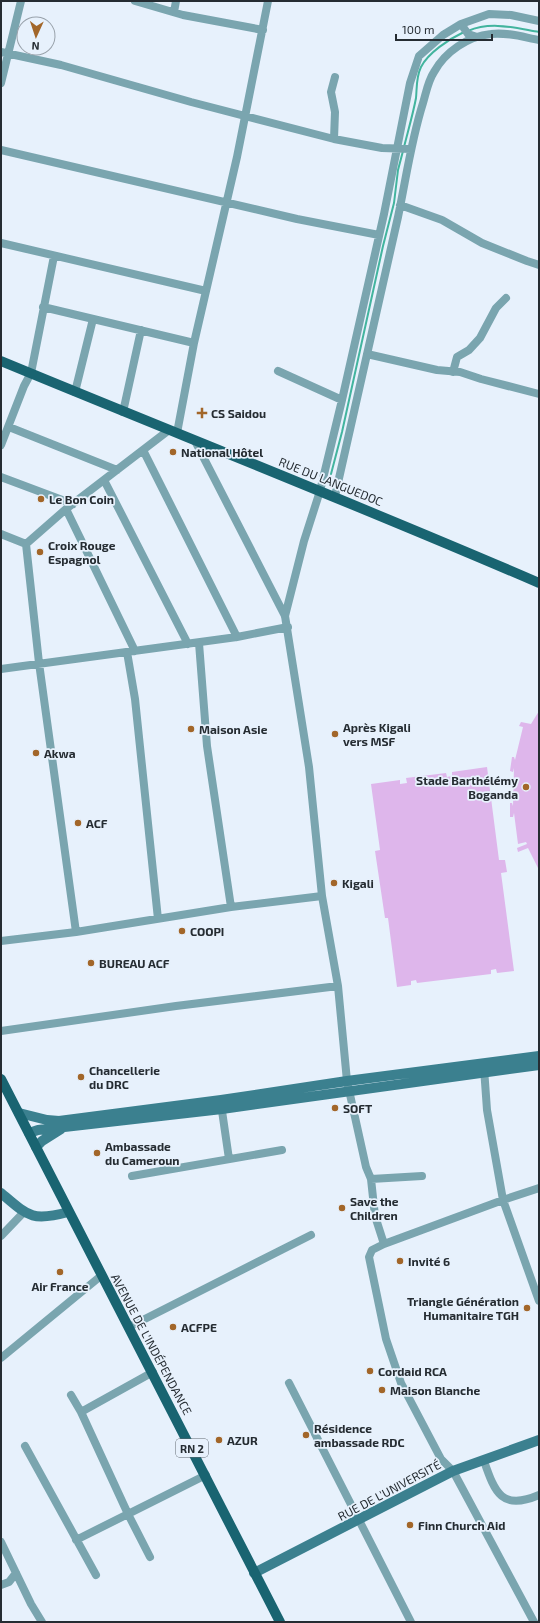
<svg xmlns="http://www.w3.org/2000/svg" width="540" height="1623" viewBox="0 0 540 1623" font-family="'Exo 2',sans-serif">
  <rect width="100%" height="100%" fill="#e7f1fc"/>
  <path fill="#deb6eb" d="M 539,711 L 539,870 L 528,848 L 518,852 L 517,848 L 527,844 L 526,842 L 518,844 L 514,813 L 513,817 L 510,817 L 510,803 L 512,803 L 513,806 L 514,768 L 513,772 L 510,771 L 512,757 L 514,757 L 515,760 L 523,727 L 519,726 L 521,722 L 531,724 Z
    M 487,767 L 499,860 L 505,860 L 507,872 L 501,873 L 514,971 L 497,973 L 496,969 L 491,970 L 491,974 L 417,983 L 416,980 L 411,981 L 411,985 L 397,987 L 388,918 L 385,918 L 375,851 L 380,850 L 371,784 L 400,780 L 400,784 L 407,783 L 406,778 L 446,773 L 447,777 L 452,776 L 452,772 Z"/>
  <g fill="none" stroke-linecap="round" stroke-linejoin="round">
    <path stroke="#42b49e" stroke-width="2" d="M 468,31 C 491,21 515,28 539,32
      M 404,147 C 408,131 413,114 416,98 C 417,88 416,77 421,67 C 428,53 449,39 464,32
      M 331,474 L 342,432 L 383,246 L 394,203 L 398,170 L 403,151"/>
    <path stroke="#7aa5af" stroke-width="8" d="M 135,1 L 183,15 L 263,30
      M 174,12 L 176,1
      M 461,24 L 468,34 L 477,37
      M 1,52 L 61,65 L 191,102 L 334,139 L 382,148 L 411,149
      M 1,83 L 21,1
      M 334,139 L 335,112 L 331,92 L 335,77
      M 1,150 L 297,219 L 379,235
      M 400,205 L 442,220 L 482,243 L 527,261 L 539,265
      M 1,243 L 206,291
      M 43,307 L 194,343
      M 367,354 L 437,370 L 460,372 L 481,379 L 539,394
      M 278,371 L 342,400
      M 453,372 L 457,357 L 469,350 L 480,338 L 496,308 L 506,298
      M 75,392 L 93,319
      M 123,412 L 141,330
      M 9,427 L 117,470
      M 177,433 L 194,343 L 237,157 L 268,1
      M 195,441 L 285,616 L 309,767 L 322,896 L 338,986 L 347,1081 L 366,1167 L 371,1179 L 375,1216 L 384,1244
      M 1,445 L 24,386 L 31,373 L 54,256
      M 143,450 L 237,637
      M 1,477 L 73,504
      M 104,480 L 188,644
      M 335,496 L 398,217 C 406,179 411,141 423,103 C 426,93 428,81 434,72 C 445,52 468,36 491,34 C 507,32 523,37 539,40
      M 66,509 L 135,651
      M 1,534 L 26,544
      M 26,544 L 39,663 L 76,932
      M 26,544 L 66,509 L 169,430
      M 285,616 L 304,541 L 320,491 L 342,400 L 384,214 L 410,83 L 419,56 L 443,35 L 461,24 L 489,14 L 511,15 L 539,21
      M 199,643 L 207,746 L 231,907
      M 127,652 L 135,699 L 158,919
      M 1,669 L 237,637 L 288,627
      M 1,941 L 76,932 L 231,907 L 322,896
      M 1,1031 L 176,1006 L 338,986
      M 484,1068 L 487,1110 L 503,1200 L 539,1301
      M 221,1104 L 229,1159
      M 132,1176 L 282,1150
      M 371,1179 L 422,1176
      M 1,1236 L 24,1212
      M 129,1327 L 311,1235
      M 1,1358 L 102,1275
      M 289,1383 L 411,1622
      M 71,1395 L 81,1412 L 128,1514 L 150,1557
      M 81,1412 L 153,1372
      M 25,1446 L 96,1575
      M 484,1461 C 495,1493 502,1511 539,1495
      M 76,1540 L 206,1475
      M 1,1542 L 31,1604 L 42,1622
      M 1,1585 L 9,1582 L 16,1573
      M 534,1622 L 453,1471 L 441,1459 L 401,1383 L 386,1339 L 369,1257 L 372,1250 L 384,1244 L 503,1200 L 539,1188"/>
    <path stroke="#3b808f" stroke-width="10" d="M 19,1113 L 47,1120 L 59,1121 L 221,1100 L 347,1081 L 539,1056
      M 29,1133 L 38,1130 L 222,1109 L 539,1065
      M 36,1147 L 42,1141 L 61,1129
      M 1,1193 C 28,1216 32,1222 68,1212
      M 254,1573 L 453,1471 L 539,1440"/>
    <path stroke="#196471" stroke-width="10" d="M 1,361 C 180,435 361,506 539,583
      M 1,1079 L 280,1622"/>
  </g>
  <g fill="#a26629" stroke="#e7f1fc" stroke-width="1.5">
    <path d="M200 407h4v4h4v4h-4v4h-4v-4h-4v-4h4z"/>
    <circle cx="173" cy="452" r="4"/>
    <circle cx="41" cy="499" r="4"/>
    <circle cx="40" cy="552" r="4"/>
    <circle cx="191" cy="729" r="4"/>
    <circle cx="335" cy="734" r="4"/>
    <circle cx="36" cy="753" r="4"/>
    <circle cx="526" cy="787" r="4"/>
    <circle cx="78" cy="823" r="4"/>
    <circle cx="334" cy="883" r="4"/>
    <circle cx="182" cy="931" r="4"/>
    <circle cx="91" cy="963" r="4"/>
    <circle cx="81" cy="1077" r="4"/>
    <circle cx="335" cy="1108" r="4"/>
    <circle cx="97" cy="1153" r="4"/>
    <circle cx="342" cy="1208" r="4"/>
    <circle cx="400" cy="1261" r="4"/>
    <circle cx="60" cy="1272" r="4"/>
    <circle cx="527" cy="1308" r="4"/>
    <circle cx="173" cy="1327" r="4"/>
    <circle cx="370" cy="1371" r="4"/>
    <circle cx="382" cy="1390" r="4"/>
    <circle cx="306" cy="1435" r="4"/>
    <circle cx="219" cy="1440" r="4"/>
    <circle cx="410" cy="1525" r="4"/>
  </g>
  <g text-anchor="middle" dominant-baseline="central" stroke-width="3.5" stroke-linejoin="round" paint-order="stroke">
    <rect fill="#e7f1fc" stroke="#5f676f" stroke-width="1" x="176" y="1439" width="32" height="18" rx="3"/>
    <g font-size="11" font-weight="bold" fill="#252c32">
      <text x="192" y="1448">RN 2</text>
    </g>
    <g font-size="12" font-weight="bold" fill="#252c32" stroke="#e7f1fc" text-anchor="start">
      <text x="211" y="413">CS Saidou</text>
      <text x="181" y="452">National Hôtel</text>
      <text x="49" y="499">Le Bon Coin</text>
      <text x="48" y="545">Croix Rouge<tspan x="48" dy="14">Espagnol</tspan></text>
      <text x="343" y="727">Après Kigali<tspan x="343" dy="14">vers MSF</tspan></text>
      <text x="199" y="729">Maison Asie</text>
      <text x="44" y="753">Akwa</text>
      <text x="518" y="780" text-anchor="end">Stade Barthélémy<tspan x="518" dy="14">Boganda</tspan></text>
      <text x="86" y="823">ACF</text>
      <text x="342" y="883">Kigali</text>
      <text x="190" y="931">COOPI</text>
      <text x="99" y="963">BUREAU ACF</text>
      <text x="89" y="1070">Chancellerie<tspan x="89" dy="14">du DRC</tspan></text>
      <text x="343" y="1108">SOFT</text>
      <text x="105" y="1146">Ambassade<tspan x="105" dy="14">du Cameroun</tspan></text>
      <text x="350" y="1201">Save the<tspan x="350" dy="14">Children</tspan></text>
      <text x="408" y="1261">Invité 6</text>
      <text x="60" y="1286" text-anchor="middle">Air France</text>
      <text x="519" y="1301" text-anchor="end">Triangle Génération<tspan x="519" dy="14">Humanitaire TGH</tspan></text>
      <text x="181" y="1327">ACFPE</text>
      <text x="378" y="1371">Cordaid RCA</text>
      <text x="390" y="1390">Maison Blanche</text>
      <text x="314" y="1428">Résidence<tspan x="314" dy="14">ambassade RDC</tspan></text>
      <text x="227" y="1440">AZUR</text>
      <text x="418" y="1525">Finn Church Aid</text>
    </g>
    <g font-size="12" fill="#252c32" stroke="#e7f1fc">
      <text transform="translate(331 481) rotate(22)">RUE DU LANGUEDOC</text>
      <text transform="translate(152 1344) rotate(62)">AVENUE DE L'INDÉPENDANCE</text>
      <text transform="translate(389 1490) rotate(-28)">RUE DE L'UNIVERSITÉ</text>
    </g>
  </g>
  <rect width="540" height="1623" fill="none" stroke="#252c32" stroke-width="4"/>
  <g transform="translate(36 36) rotate(183)"><circle r="19" fill="#e7f1fc" stroke="#99a2ab"/>
  <path d="M0-3L7 15L0 10L-7 15Z" fill="#a26629"/>
  <text y="-6" font-size="11" font-weight="bold" text-anchor="middle" fill="#252c32">N</text>
  </g>
  <path d="M396 34v6h96v-6" fill="none" stroke="#252c32" stroke-width="2"/>
  <text x="402" y="34" font-size="12" fill="#252c32" stroke="#e7f1fc" stroke-width="3" paint-order="stroke">100 m</text>
</svg>
